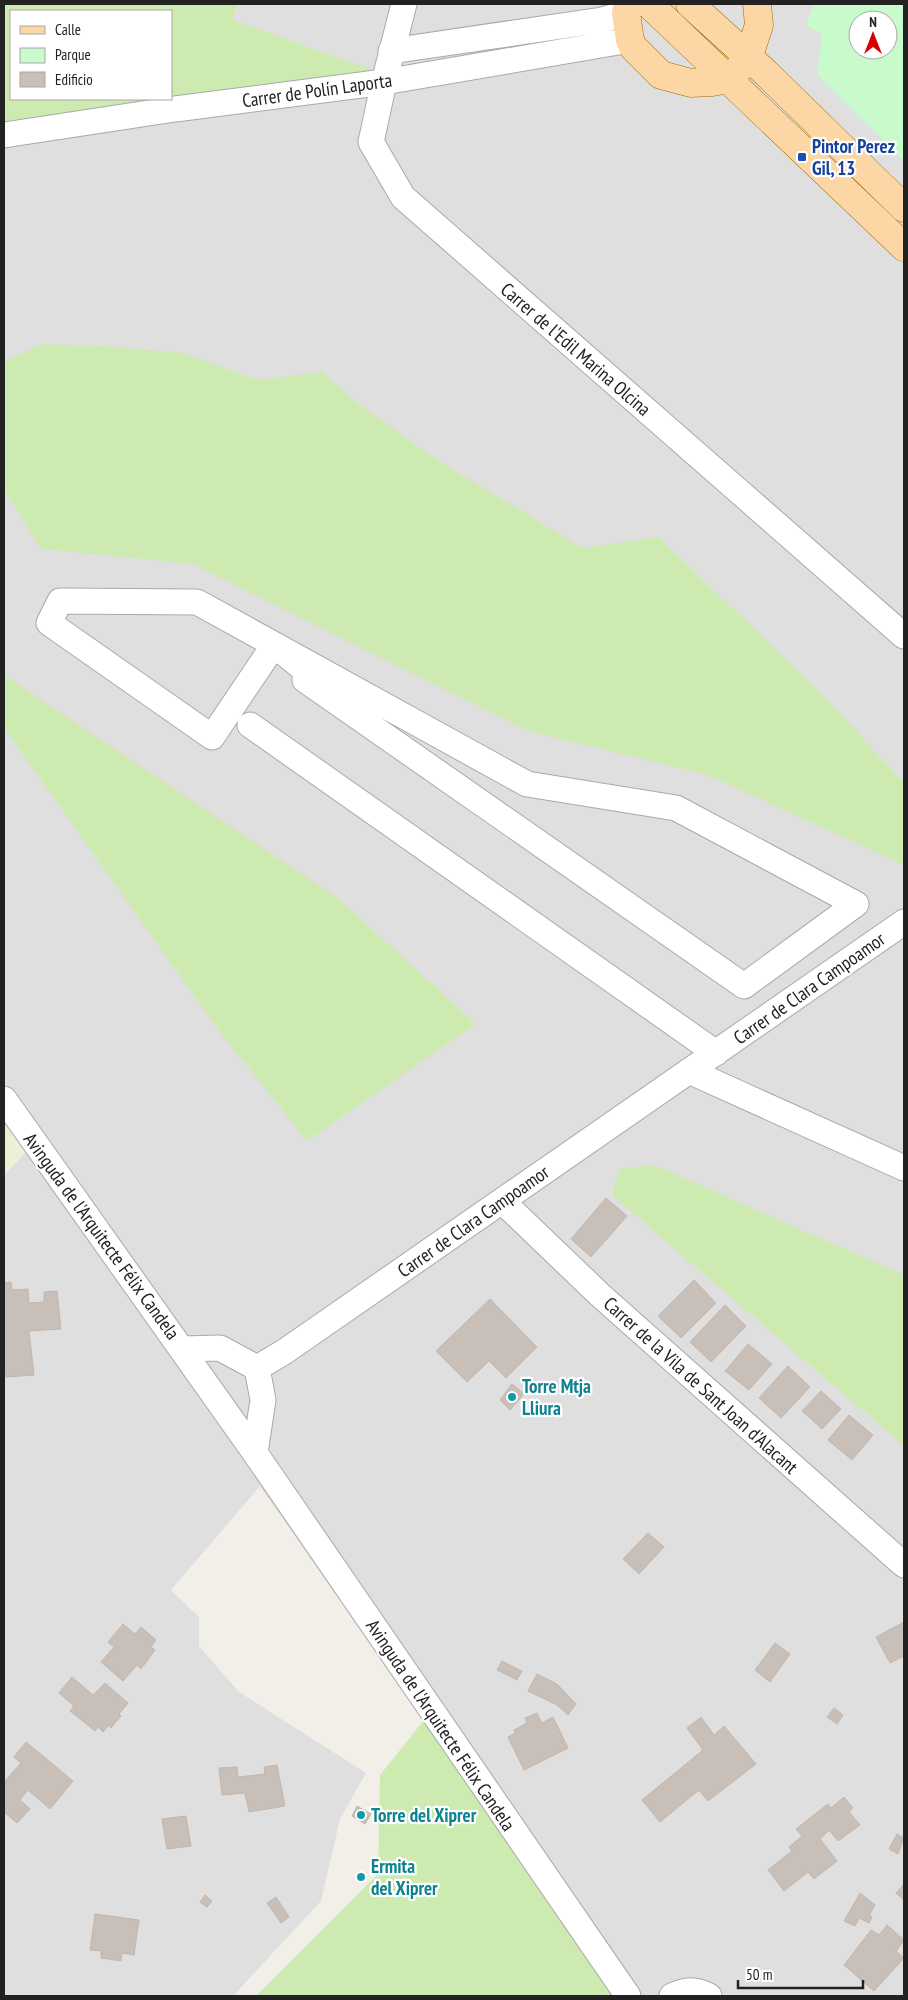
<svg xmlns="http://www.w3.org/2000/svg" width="908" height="2000" viewBox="0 0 908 2000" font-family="'PT Sans Narrow',sans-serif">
  <rect width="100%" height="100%" fill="#f2efe9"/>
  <path fill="#e0dfdf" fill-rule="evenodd" d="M 238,4 L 904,4 L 904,1996 L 616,1996 L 260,1486 L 171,1590 L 199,1617 L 199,1646 L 239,1692 L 366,1773 L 340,1819 L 321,1901 L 233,1996 L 4,1996 L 4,1175 L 28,1150 L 4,1116 L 4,133 L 373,70 L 233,20 ZM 858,20 L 888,20 L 888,50 L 858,50 Z"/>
  <path fill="#eef0d5" d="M 4,1116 L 28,1150 L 4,1175 Z"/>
  <path fill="#cdebb0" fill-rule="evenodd" d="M 4,4 L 238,4 L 233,20 L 374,70 L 4,126 ZM 11,11 L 171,11 L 171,99 L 11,99 Z
    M 41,344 L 101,346 L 183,353 L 258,380 L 322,372 L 354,400 L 440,462 L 583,548 L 658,537 L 823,695 L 904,783 L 904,865 L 708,775 L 528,731 L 193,564 L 41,549 L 4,490 L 4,362 Z
    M 4,675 L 339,899 L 476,1024 L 307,1141 L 219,1031 L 4,728 Z
    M 655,1165 L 904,1275 L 904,1446 L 612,1195 L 620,1169 Z
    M 424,1720 L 616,1996 L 256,1996 L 378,1874 L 380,1775 Z"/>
  <path fill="#c8facc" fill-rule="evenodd" d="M 814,4 L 904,4 L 904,161 L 817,74 L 822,34 L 806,26 ZM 858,20 L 888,20 L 888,50 L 858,50 Z"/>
  <path fill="#c7bfb8" stroke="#c4b6ab" d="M 606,1198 L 627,1216 L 591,1257 L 571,1239 Z
    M 694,1280 L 716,1303 L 681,1338 L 658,1316 Z
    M 11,1282 L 12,1290 L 28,1289 L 29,1303 L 44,1302 L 44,1292 L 57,1291 L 61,1329 L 29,1331 L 34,1375 L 6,1377 L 4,1367 L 4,1283 Z
    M 490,1299 L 537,1347 L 506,1378 L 489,1361 L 467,1382 L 436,1351 Z
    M 725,1305 L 746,1326 L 711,1362 L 690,1342 Z
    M 748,1344 L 772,1364 L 749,1390 L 725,1371 Z
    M 788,1366 L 810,1387 L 781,1418 L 759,1398 Z
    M 512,1384 L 524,1394 L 510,1410 L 500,1400 Z
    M 821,1391 L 841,1409 L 822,1429 L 802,1411 Z
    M 849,1415 L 873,1435 L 852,1460 L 828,1440 Z
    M 648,1533 L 664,1547 L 639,1574 L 623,1559 Z
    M 904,1622 L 904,1656 L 890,1663 L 876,1637 Z
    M 123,1624 L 135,1634 L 141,1627 L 156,1640 L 151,1647 L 155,1650 L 141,1669 L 137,1665 L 123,1681 L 101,1662 L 114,1647 L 108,1642 Z
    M 775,1643 L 790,1654 L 770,1682 L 755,1670 Z
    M 502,1661 L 522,1671 L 517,1680 L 497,1670 Z
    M 537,1674 L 557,1684 L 576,1704 L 568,1715 L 557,1705 L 528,1691 Z
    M 72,1677 L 93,1695 L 105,1683 L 128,1703 L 119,1714 L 121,1716 L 111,1728 L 109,1725 L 103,1732 L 98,1727 L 95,1731 L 70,1711 L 74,1706 L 59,1693 Z
    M 834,1708 L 843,1715 L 837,1724 L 827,1717 Z
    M 537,1713 L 542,1723 L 553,1717 L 568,1748 L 524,1770 L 508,1737 L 515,1733 L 514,1730 L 527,1723 L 525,1718 Z
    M 701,1717 L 714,1735 L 724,1726 L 756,1764 L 708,1801 L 699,1790 L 660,1822 L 642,1800 L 703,1750 L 687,1728 Z
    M 26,1742 L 73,1781 L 50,1809 L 28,1790 L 20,1800 L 30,1809 L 17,1823 L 4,1812 L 4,1782 L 21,1763 L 14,1757 Z
    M 277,1765 L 285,1806 L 249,1812 L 245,1793 L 222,1795 L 219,1768 L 237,1767 L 238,1777 L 265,1774 L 264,1767 Z
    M 844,1797 L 853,1808 L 849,1812 L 860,1825 L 838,1841 L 829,1830 L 820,1839 L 837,1861 L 814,1879 L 808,1872 L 784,1891 L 768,1870 L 792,1851 L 789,1847 L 802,1836 L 796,1829 L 828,1804 L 831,1808 Z
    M 357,1806 L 371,1814 L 365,1824 L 352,1816 Z
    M 186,1816 L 191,1846 L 167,1849 L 162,1819 Z
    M 897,1834 L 904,1838 L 898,1854 L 889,1849 Z
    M 904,1884 L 904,1900 L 896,1893 Z
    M 860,1893 L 875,1905 L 869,1916 L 872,1917 L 869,1923 L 859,1918 L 855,1926 L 844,1921 Z
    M 205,1895 L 212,1901 L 207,1907 L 200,1902 Z
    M 276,1897 L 289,1917 L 281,1923 L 267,1903 Z
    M 95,1914 L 139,1920 L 134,1955 L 122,1953 L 121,1961 L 101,1958 L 101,1951 L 90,1950 Z
    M 887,1925 L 904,1940 L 896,1951 L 904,1958 L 874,1991 L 844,1965 L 871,1930 L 879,1935 Z"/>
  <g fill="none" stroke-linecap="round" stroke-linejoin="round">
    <defs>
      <path id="minor" d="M 404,4 L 384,82 L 371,142 L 403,197 L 904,636
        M 391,51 L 602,20 L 626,13
        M 4,135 L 175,109 L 384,82 L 630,40
        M 60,601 L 197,602 L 527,784 L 676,808 L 856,904 L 744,986 L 305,680 L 305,670 L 274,645 L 212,737 L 49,623 Z
        M 250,725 L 716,1053
        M 689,1071 L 904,1168
        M 4,1099 L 255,1453 L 628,1996
        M 502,1201 L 600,1295 L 904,1565
        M 183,1349 L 220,1348 L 257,1368 L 263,1400 L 255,1453
        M 257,1368 L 284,1352 L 904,922
        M 672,1996 C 686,1989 696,1989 709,1996"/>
      <path id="major" d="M 628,4 L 626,13 L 630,40 L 633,47 L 661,75 L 691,83 L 712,82 L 729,79 L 748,59 L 759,25 L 757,4
        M 649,4 L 904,247
        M 690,4 L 766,73 L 904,208"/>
    </defs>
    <use href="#minor" stroke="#a9a9a9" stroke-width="27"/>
    <use href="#major" stroke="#a06b00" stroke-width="29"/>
    <use href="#minor" stroke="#fff" stroke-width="25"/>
    <use href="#major" stroke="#fcd6a4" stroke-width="28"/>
  </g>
  <rect fill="#1a4fb4" stroke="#fff" stroke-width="2" x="797" y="152" width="10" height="10" rx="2.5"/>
  <g fill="#0f9aa8" stroke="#fff" stroke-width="2">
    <circle cx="512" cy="1397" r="5"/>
    <circle cx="361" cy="1815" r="5"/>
    <circle cx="361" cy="1877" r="5"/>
  </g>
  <g text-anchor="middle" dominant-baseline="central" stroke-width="4.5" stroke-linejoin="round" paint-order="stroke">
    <g font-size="19" fill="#222" stroke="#fff">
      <text transform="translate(317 90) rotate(-8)">Carrer de Polín Laporta</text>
      <text transform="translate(576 349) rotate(41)">Carrer de l'Edil Marina Olcina</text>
      <text transform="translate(809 988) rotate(-35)">Carrer de Clara Campoamor</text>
      <text transform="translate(473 1221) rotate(-35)">Carrer de Clara Campoamor</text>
      <text transform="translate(102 1236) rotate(54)">Avinguda de l'Arquitecte Félix Candela</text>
      <text transform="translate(701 1385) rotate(42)">Carrer de la Vila de Sant Joan d'Alacant</text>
      <text transform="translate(441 1725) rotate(56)">Avinguda de l'Arquitecte Félix Candela</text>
    </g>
    <g font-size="19" font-weight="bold" fill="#164399" stroke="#fff" text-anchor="start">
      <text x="812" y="146">Pintor Perez<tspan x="812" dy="22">Gil, 13</tspan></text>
    </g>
    <g font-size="19" font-weight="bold" fill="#0d838f" stroke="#fff" text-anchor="start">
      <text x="522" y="1386">Torre Mtja<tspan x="522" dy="22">Lliura</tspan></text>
      <text x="371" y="1815">Torre del Xiprer</text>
      <text x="371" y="1866">Ermita<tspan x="371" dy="22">del Xiprer</tspan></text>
    </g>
  </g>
  <rect width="908" height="2000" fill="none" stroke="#222222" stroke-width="10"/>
  <rect x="10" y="10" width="162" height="90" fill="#ffffff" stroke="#a7a7a7"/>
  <rect x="20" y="26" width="25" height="8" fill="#fcd6a4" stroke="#a7a7a7"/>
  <text x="55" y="35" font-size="15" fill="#222222">Calle</text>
  <rect x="20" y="48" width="25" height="15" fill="#c8facc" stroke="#a7a7a7"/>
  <text x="55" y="60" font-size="15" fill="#222222">Parque</text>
  <rect x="20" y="72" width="25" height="15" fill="#c7bfb8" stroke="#a7a7a7"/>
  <text x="55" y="85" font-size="15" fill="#222222">Edificio</text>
  <g transform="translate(873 35)"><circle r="24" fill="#ffffff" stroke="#a7a7a7"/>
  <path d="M0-4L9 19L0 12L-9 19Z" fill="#d40000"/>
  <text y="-8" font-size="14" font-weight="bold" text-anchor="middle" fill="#222222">N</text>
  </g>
  <path d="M738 1980v8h125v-8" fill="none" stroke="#222222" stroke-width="2.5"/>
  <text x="746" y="1980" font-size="15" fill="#222222" stroke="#ffffff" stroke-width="4" paint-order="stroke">50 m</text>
</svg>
